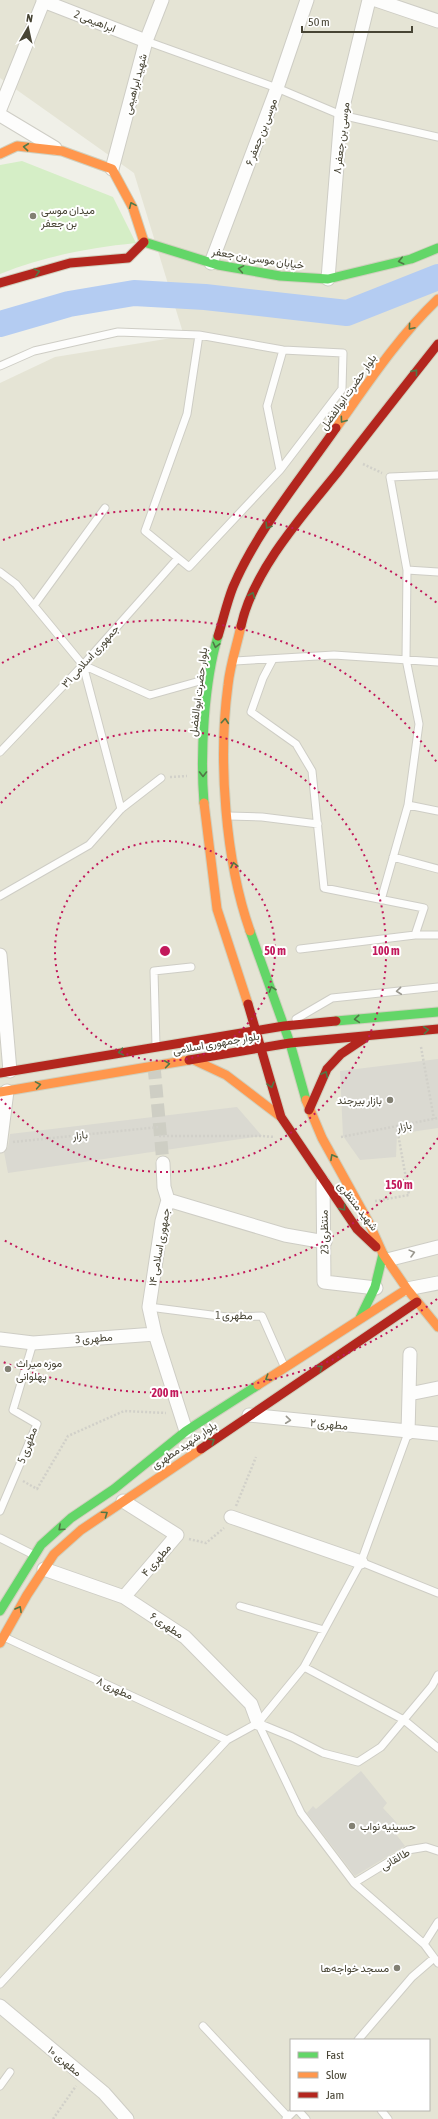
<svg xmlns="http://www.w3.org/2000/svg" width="438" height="2119" viewBox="0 0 438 2119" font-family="'Asap Condensed',Vazirmatn,sans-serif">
  <rect width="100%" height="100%" fill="#f0f0e8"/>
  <path fill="#e5e4d5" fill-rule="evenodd" d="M 0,0 L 438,0 L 438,2119 L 0,2119 L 0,383 L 55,357 L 184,336 L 134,173 L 0,78 ZM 291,2040 L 429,2040 L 429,2110 L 291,2110 Z"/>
  <path fill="#d5eec6" d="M 22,161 L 113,197 L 136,243 C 88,248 45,256 0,274 L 0,165 Z"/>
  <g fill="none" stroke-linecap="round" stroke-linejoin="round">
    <path stroke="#b4ccf2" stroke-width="26" d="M 0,324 L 69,304 L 134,293 L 205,297 L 347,313 L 438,277"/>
  </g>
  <path fill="#dad9d1" d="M 438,1059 L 438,1128 L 397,1134 L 396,1157 L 360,1160 L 343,1136 L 340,1071 Z
    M 237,1107 L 262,1136 L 8,1173 L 4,1152 L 8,1147 L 10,1134 Z
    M 361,1771 L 387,1803 L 383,1808 L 397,1823 L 392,1829 L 405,1846 L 355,1876 L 307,1813 L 313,1806 L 316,1809 Z"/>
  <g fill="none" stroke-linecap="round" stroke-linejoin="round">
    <path stroke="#cecec4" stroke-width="13" stroke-dasharray="13 6" stroke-linecap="butt" d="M 154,1066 L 163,1163"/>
    <defs>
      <path id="lane" d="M 146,41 L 277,88 L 341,115 L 438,137
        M 199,335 L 187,414 L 145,531 L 189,567 L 280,470 L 267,406 L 283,350
        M 0,366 L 34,351 L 118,332 L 199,335 L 283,350 L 343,353 L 342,389 L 280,470
        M 407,570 L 438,572
        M 0,572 L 16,584 L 83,665 L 121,809
        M 35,604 L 105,508
        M 273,659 L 263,678 L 251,712 L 296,744 L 312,771 L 324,888 L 424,908 L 415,935
        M 235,661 L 334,655 L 438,662
        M 83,665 L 150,695 L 207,679
        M 0,752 L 83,665 L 178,558
        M 408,805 L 438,811
        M 229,816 L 262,817 L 318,824
        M 393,857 L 438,869
        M 0,896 L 89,845 L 121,809 L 161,778
        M 381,900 L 408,805 L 419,724 L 406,659 L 407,570 L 390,477 L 438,475
        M 300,949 L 415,935 L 438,935
        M 296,1019 L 332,998 L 438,987
        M 156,1046 L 154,971 L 191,967
        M 149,1307 L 227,1317 L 262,1316 L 285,1368
        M 0,1511 L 37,1424 L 13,1410 L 33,1343
        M 0,1538 L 34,1555
        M 361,1562 L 438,1593
        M 240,1606 L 324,1630
        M 4,1637 L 227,1740
        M 304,1667 L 404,1720 L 438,1748
        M 258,1723 L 301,1813 L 354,1883 L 424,1944 L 438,1963
        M 258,1723 L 292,1737 L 323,1753 L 358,1762 L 381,1747 L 432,1686 L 438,1675
        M 354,1883 L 408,1850 L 426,1847 L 438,1851
        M 424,1944 L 438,1922
        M 0,1984 L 227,1740 L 258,1723 L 304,1667 L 361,1562 L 408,1433
        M 203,2026 L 288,2117
        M 358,2040 L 412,1977 L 434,1958
        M 0,2086 L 10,2072
        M 298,2110 L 306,2119
        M 381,2110 L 388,2119
        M 286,2119 L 295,2110"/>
      <path id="street" d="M 376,0 L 438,21
        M 43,1 L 146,41
        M 0,109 L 44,0
        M 0,115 L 55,148
        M 112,169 L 146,41 L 162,0
        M 211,263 L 277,88 L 307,0
        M 328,279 L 341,115 L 369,0
        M 0,955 L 10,1071
        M 0,1146 L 7,1091
        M 163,1163 L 164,1187 L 168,1200 L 162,1221 L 149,1307 L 155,1334 L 186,1431
        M 323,1182 L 324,1282 L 376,1288
        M 168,1200 L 285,1235 L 325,1242
        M 387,1260 L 438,1247
        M 407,1289 L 438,1283
        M 0,1339 L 33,1343 L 155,1334
        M 409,1394 L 410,1354
        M 249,1415 L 438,1434
        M 408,1433 L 409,1394 L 438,1388
        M 123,1501 L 177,1535 L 124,1597
        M 231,1517 L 361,1562
        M 44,1569 L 124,1597 L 185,1637 L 251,1704 L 258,1723
        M 0,2006 L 104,2093 L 127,2119"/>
      <path id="fast" d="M 144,242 L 218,265 L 280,276 L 328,279 L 411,259 L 438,248
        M 204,803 C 200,755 204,682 218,636
        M 250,931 L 290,1043 L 306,1100
        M 336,1021 L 438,1012
        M 360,1318 L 375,1287 L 383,1254
        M 0,1611 L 41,1545 L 71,1518 L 114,1489 L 186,1431 L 258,1385"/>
      <path id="slow" d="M 0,154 L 17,146 L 62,151 L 112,169 L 133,208 L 144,242
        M 336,428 C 368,383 398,337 438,299
        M 241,626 C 237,645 230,665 228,685 C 218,759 225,860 250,931
        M 204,803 L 217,909 L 248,1004
        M 194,1060 L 226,1075 L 281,1117
        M 0,1092 L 189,1060
        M 306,1100 L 322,1138 L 369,1223 L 383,1254 L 407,1289 L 438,1327
        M 258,1385 L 407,1289
        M 0,1643 L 27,1595 L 54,1554 L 81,1530 L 201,1449"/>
      <path id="jam" d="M 0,283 L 70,263 L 128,258 L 144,242
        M 241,626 C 253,571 302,516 337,473 C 370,430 404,387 438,344
        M 218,636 C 223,620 227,602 233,587 C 256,532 302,477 336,428
        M 248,1004 L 281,1117 L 357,1229 L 376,1247
        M 189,1060 L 290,1043 L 438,1029
        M 0,1073 L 284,1026 L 336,1021
        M 309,1110 L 327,1069 L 341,1054 L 365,1038
        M 201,1449 L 417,1302"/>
    </defs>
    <use href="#lane" stroke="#cecdc5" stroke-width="9"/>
    <use href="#street" stroke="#cecdc5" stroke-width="15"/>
    <use href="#fast" stroke="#d0d0be" stroke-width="11"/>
    <use href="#slow" stroke="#d0d0be" stroke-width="11"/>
    <use href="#jam" stroke="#d0d0be" stroke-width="11"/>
    <path stroke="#d1d0c9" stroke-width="2.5" stroke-dasharray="2 2" stroke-linecap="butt" d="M 363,464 L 382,473
      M 170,777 L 187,776
      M 421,1047 L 434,1119
      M 159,1136 L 262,1136 L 275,1137
      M 341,1137 L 438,1118
      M 13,1142 L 159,1127
      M 375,1201 L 409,1195 L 397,1128
      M 23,1481 L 37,1489 L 68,1436 L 124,1411 L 166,1413
      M 236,1506 L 256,1457
      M 189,1539 L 206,1543 L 224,1528
      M 53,2119 L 76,2086"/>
    <use href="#lane" stroke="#fdfdfc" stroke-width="7"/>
    <use href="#street" stroke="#fdfdfc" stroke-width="13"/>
    <use href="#fast" stroke="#63d668" stroke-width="9"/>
    <use href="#slow" stroke="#ff974d" stroke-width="9"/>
    <use href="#jam" stroke="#b3261e" stroke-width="9"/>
  </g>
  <defs><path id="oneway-chevron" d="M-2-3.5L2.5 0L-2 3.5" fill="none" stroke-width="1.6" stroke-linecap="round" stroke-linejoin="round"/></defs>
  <g stroke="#517746">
    <use href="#oneway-chevron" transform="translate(26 147) rotate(-174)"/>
    <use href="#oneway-chevron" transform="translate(132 205) rotate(-114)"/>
    <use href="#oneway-chevron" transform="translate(401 261) rotate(167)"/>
    <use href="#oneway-chevron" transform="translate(241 269) rotate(-170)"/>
    <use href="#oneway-chevron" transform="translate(37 272) rotate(-15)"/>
    <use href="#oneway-chevron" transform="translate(411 327) rotate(130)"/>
    <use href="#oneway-chevron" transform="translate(415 372) rotate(-51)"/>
    <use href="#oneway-chevron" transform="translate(343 420) rotate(126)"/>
    <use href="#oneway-chevron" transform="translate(268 526) rotate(123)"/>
    <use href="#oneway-chevron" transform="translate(252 595) rotate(-67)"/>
    <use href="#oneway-chevron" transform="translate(216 645) rotate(104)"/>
    <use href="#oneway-chevron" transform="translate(225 721) rotate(-85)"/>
    <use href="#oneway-chevron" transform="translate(203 774) rotate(90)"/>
    <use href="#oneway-chevron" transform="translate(234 865) rotate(-102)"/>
    <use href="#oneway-chevron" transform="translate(272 989) rotate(-109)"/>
    <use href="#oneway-chevron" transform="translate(357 1019) rotate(175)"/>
    <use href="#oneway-chevron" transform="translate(426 1030) rotate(-6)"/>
    <use href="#oneway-chevron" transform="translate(121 1052) rotate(170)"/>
    <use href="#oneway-chevron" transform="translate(167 1064) rotate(-8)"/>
    <use href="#oneway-chevron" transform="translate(325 1074) rotate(-64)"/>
    <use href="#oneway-chevron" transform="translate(38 1085) rotate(-10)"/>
    <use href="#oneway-chevron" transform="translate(271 1085) rotate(74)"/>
    <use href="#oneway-chevron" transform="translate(333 1157) rotate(-119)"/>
    <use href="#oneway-chevron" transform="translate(343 1208) rotate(54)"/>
    <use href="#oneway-chevron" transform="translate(320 1368) rotate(-34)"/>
    <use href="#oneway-chevron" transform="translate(268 1378) rotate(147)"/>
    <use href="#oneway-chevron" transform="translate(212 1441) rotate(-34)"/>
    <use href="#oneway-chevron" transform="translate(105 1514) rotate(-35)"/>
    <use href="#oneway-chevron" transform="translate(61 1528) rotate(138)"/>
    <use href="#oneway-chevron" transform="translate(19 1609) rotate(-61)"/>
  </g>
  <g stroke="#99978e">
    <use href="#oneway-chevron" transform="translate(399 991) rotate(174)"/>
    <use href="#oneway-chevron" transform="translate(412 1253) rotate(-15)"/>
    <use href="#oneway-chevron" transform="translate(288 1420) rotate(6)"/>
  </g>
  <g fill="none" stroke="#c2185b" stroke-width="2" stroke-dasharray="2 4">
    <circle cx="165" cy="951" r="110"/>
    <path d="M1 803A221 221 0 1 1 1 1099"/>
    <path d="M438 1138A331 331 0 0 1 2 1239M2 663A331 331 0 0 1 438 764"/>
    <path d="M437 1299A442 442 0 0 1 3 1362M3 540A442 442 0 0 1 437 603"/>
  </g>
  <g fill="#828073" stroke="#fff" stroke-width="1.5">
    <circle cx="33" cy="216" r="4"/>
    <circle cx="390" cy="1100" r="4"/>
    <circle cx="8" cy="1369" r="4"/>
    <circle cx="352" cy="1826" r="4"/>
    <circle cx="397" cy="1968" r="4"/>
  </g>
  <g text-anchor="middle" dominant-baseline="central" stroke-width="4" stroke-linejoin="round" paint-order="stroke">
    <g font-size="11" fill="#474434" stroke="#fff">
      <text transform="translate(95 21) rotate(21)">ابراهیمی 2</text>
      <text transform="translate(135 84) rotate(-75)">شهید ابراهیمی</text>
      <text transform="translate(261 132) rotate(-69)">موسی بن جعفر ۶</text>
      <text transform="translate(341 138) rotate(-83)">موسی بن جعفر ۸</text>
      <text transform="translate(258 258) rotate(9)">خیابان موسی بن جعفر</text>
      <text transform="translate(348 392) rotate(-55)">بلوار حضرت ابوالفضل</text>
      <text transform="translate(90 656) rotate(-48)">جمهوری اسلامی ۳۱</text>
      <text transform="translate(198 692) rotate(-83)">بلوار حضرت ابوالفضل</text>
      <text transform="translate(216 1043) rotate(-10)">بلوار جمهوری اسلامی</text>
      <text transform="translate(404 1126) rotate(-12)">بازار</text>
      <text transform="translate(80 1135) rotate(-6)">بازار</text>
      <text transform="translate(358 1206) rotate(52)">شهید منتظری</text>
      <text transform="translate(324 1232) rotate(-91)">منتظری 23</text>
      <text transform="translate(159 1247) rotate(-80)">جمهوری اسلامی ۱۴</text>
      <text transform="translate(234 1315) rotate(1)">مطهری 1</text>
      <text transform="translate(94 1338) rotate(-4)">مطهری 3</text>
      <text transform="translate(329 1424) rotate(6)">مطهری ۲</text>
      <text transform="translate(27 1445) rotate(-70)">مطهری 5</text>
      <text transform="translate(184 1445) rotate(-34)">بلوار شهید مطهری</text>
      <text transform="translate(156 1560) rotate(-49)">مطهری ۴</text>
      <text transform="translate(167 1625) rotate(34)">مطهری ۶</text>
      <text transform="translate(115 1688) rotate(25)">مطهری ۸</text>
      <text transform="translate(395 1859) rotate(-30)">طالقانی</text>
      <text transform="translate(65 2061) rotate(40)">مطهری ۱۰</text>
    </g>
    <g font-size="11" fill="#474434" stroke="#fff" text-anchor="start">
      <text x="41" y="210">میدان موسی<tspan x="41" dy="13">بن جعفر</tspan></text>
      <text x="382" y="1100" text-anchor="end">بازار بیرجند</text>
      <text x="16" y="1363">موزه میراث<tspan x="16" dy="13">پهلوانی</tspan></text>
      <text x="360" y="1826">حسینیه نواب</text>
      <text x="389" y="1968" text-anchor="end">مسجد خواجه‌ها</text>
    </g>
  </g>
  <circle cx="165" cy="951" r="6" fill="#c2185b" stroke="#fff" stroke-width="2"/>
  <g font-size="12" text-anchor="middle" font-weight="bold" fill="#c2185b" stroke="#fff" stroke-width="4" stroke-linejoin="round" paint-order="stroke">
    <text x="275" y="955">50 m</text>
    <text x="386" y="955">100 m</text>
    <text x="399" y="1189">150 m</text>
    <text x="165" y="1397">200 m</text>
  </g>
  <rect x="290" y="2039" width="140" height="72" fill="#ffffff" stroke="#b5b4ae"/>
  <rect x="298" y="2052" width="20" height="6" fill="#63d668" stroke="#b5b4ae"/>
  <text x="326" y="2059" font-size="12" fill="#474434">Fast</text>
  <rect x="298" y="2072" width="20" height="6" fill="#ff974d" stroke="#b5b4ae"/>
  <text x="326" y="2079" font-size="12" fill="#474434">Slow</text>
  <rect x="298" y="2092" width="20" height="6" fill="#b3261e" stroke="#b5b4ae"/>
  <text x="326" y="2099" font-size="12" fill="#474434">Jam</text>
  <g transform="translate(28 28) rotate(9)" stroke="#ffffff" stroke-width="3" paint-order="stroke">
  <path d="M0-3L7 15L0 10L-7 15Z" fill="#474434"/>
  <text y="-6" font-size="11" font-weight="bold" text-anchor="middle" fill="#474434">N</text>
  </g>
  <path d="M302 26v6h110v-6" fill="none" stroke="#474434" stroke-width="2"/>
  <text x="308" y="26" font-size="12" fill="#474434" stroke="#ffffff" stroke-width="3" paint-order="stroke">50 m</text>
</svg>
